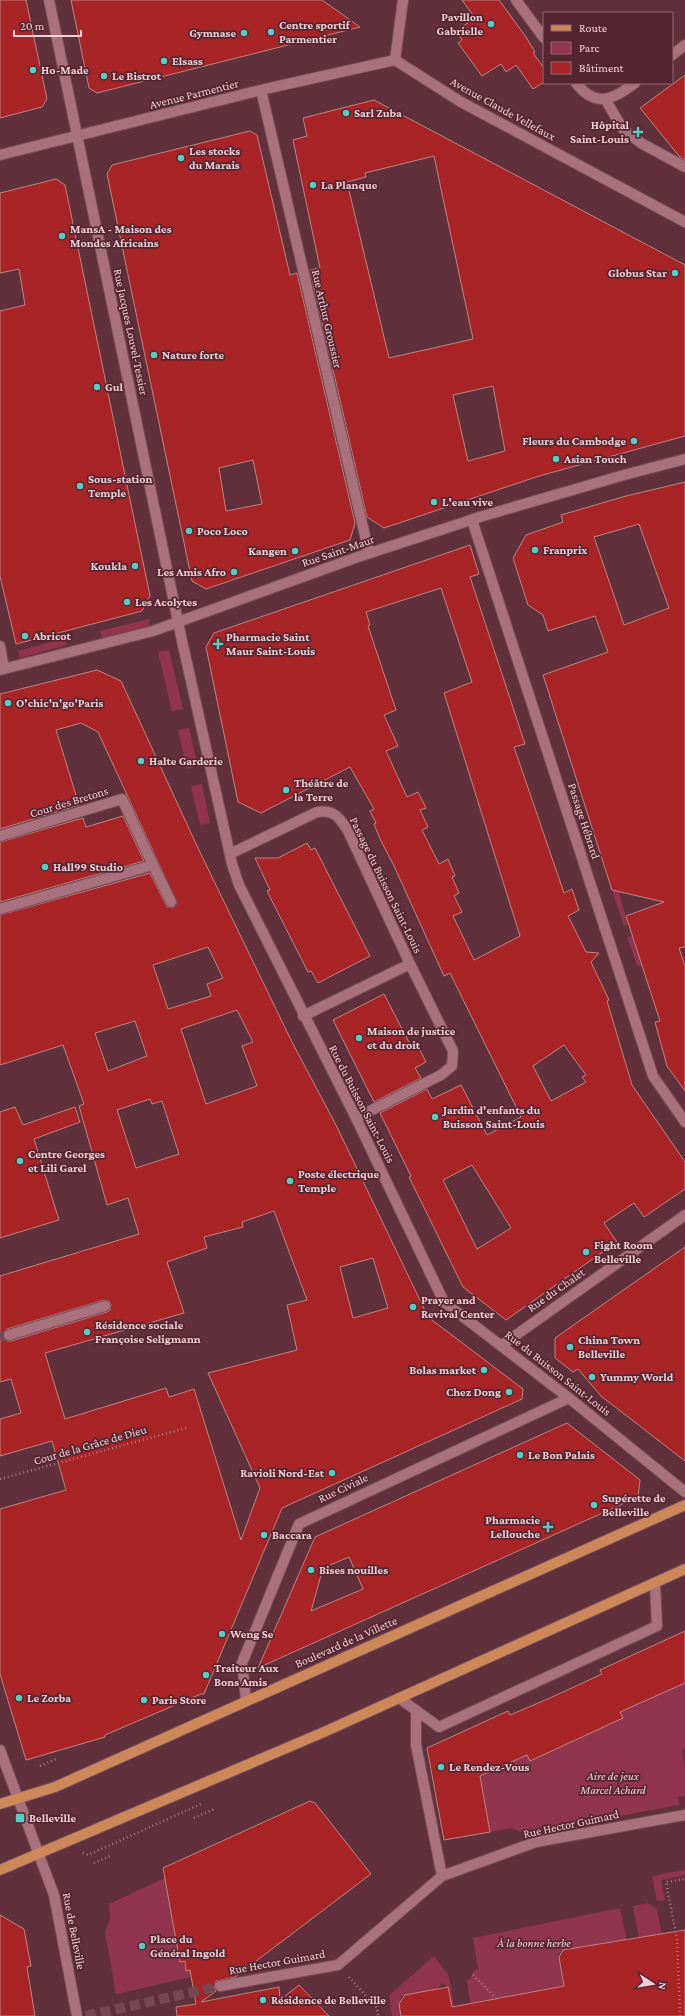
<svg xmlns="http://www.w3.org/2000/svg" width="685" height="2016" viewBox="0 0 685 2016" font-family="'Crimson Pro',serif">
  <rect width="100%" height="100%" fill="#60303c"/>
  <path fill="#91344f" d="M 149,619 L 150,626 L 102,639 L 100,631 Z
    M 65,638 L 67,645 L 20,658 L 18,651 Z
    M 169,650 L 183,709 L 172,711 L 158,652 Z
    M 189,728 L 198,766 L 187,769 L 178,730 Z
    M 202,784 L 210,823 L 200,825 L 191,787 Z
    M 612,890 L 619,892 L 628,925 L 624,926 Z
    M 632,936 L 644,966 L 637,966 L 627,937 Z
    M 685,1683 L 685,1749 L 682,1750 L 685,1769 L 685,1796 L 678,1797 L 679,1805 L 533,1832 L 524,1833 L 512,1828 L 490,1832 L 480,1776 L 527,1755 L 530,1761 L 623,1718 L 620,1712 Z
    M 685,1870 L 685,1875 L 661,1880 L 665,1900 L 657,1901 L 652,1876 Z
    M 165,1878 L 180,1961 L 185,1961 L 186,1971 L 191,1970 L 191,1977 L 116,1994 L 105,1932 L 110,1919 L 109,1904 Z
    M 648,1903 L 657,1910 L 662,1935 L 639,1939 L 633,1906 Z
    M 620,1908 L 627,1941 L 614,1941 L 613,1944 L 597,1944 L 596,1947 L 590,1948 L 587,1946 L 563,1950 L 558,1954 L 564,1986 L 470,2003 L 467,1980 L 470,1979 L 474,1970 L 478,1969 L 473,1938 Z
    M 434,1956 L 449,1976 L 454,2006 L 448,2004 L 451,2000 L 448,1987 L 442,1983 L 438,1989 L 402,1996 L 399,2004 L 404,2008 L 401,2016 L 392,2016 L 389,1995 Z"/>
  <path fill="#a82426" stroke="#bf8680" fill-rule="evenodd" d="M 0,0 L 26,0 L 47,99 L 42,107 L 0,118 Z
    M 71,0 L 322,0 L 360,27 L 97,93 L 89,88 Z
    M 462,0 L 499,0 L 526,37 L 535,52 L 533,53 L 544,68 L 544,82 L 533,89 L 516,65 L 506,72 L 501,64 L 482,76 L 458,43 L 462,40 L 456,31 L 475,18 Z
    M 685,75 L 685,160 L 679,156 L 640,108 Z
    M 374,100 L 685,265 L 685,436 L 539,476 L 384,528 L 367,517 L 310,270 L 320,268 L 293,140 L 307,136 L 303,118 ZM 434,156 L 473,339 L 389,358 L 347,182 L 366,177 L 365,173 ZM 493,386 L 505,451 L 468,461 L 453,395 Z
    M 250,131 L 257,135 L 290,275 L 297,273 L 355,523 L 350,540 L 206,589 L 192,581 L 107,174 L 112,165 ZM 253,460 L 262,504 L 226,511 L 219,468 Z
    M 56,179 L 65,185 L 150,596 L 142,611 L 16,644 L 0,576 L 0,311 L 25,305 L 19,269 L 0,273 L 0,193 Z
    M 685,482 L 685,947 L 679,948 L 685,966 L 685,1091 L 667,1066 L 655,1022 L 660,1021 L 626,916 L 664,902 L 612,890 L 543,675 L 608,652 L 595,616 L 548,631 L 543,615 L 528,605 L 513,558 L 526,535 L 563,522 L 561,515 L 626,496 ZM 639,524 L 669,608 L 624,625 L 594,537 Z
    M 470,545 L 479,574 L 470,577 L 525,744 L 514,747 L 564,893 L 572,889 L 579,910 L 568,916 L 586,952 L 599,953 L 591,962 L 609,1000 L 607,1001 L 632,1085 L 685,1162 L 685,1189 L 644,1217 L 634,1203 L 604,1223 L 617,1242 L 506,1320 L 463,1287 L 409,1177 L 411,1176 L 380,1113 L 427,1089 L 432,1099 L 461,1085 L 487,1135 L 521,1117 L 450,973 L 444,976 L 394,866 L 381,841 L 374,824 L 376,823 L 370,811 L 374,809 L 350,767 L 261,813 L 238,802 L 206,647 L 214,633 ZM 441,588 L 472,682 L 444,693 L 520,936 L 474,960 L 453,916 L 462,912 L 454,896 L 459,893 L 452,877 L 455,876 L 448,859 L 439,864 L 422,830 L 428,827 L 420,810 L 426,808 L 418,792 L 407,797 L 386,751 L 398,746 L 384,715 L 396,710 L 368,626 L 370,625 L 366,612 ZM 564,1045 L 586,1075 L 582,1077 L 586,1082 L 551,1101 L 533,1066 ZM 472,1165 L 511,1228 L 477,1249 L 443,1180 Z
    M 97,670 L 121,681 L 197,846 L 292,1042 L 337,1127 L 428,1317 L 523,1389 L 522,1399 L 282,1508 L 204,1694 L 201,1694 L 105,1735 L 105,1737 L 26,1760 L 0,1674 L 0,1509 L 66,1490 L 52,1441 L 0,1456 L 0,1419 L 21,1413 L 11,1379 L 0,1382 L 0,1276 L 139,1234 L 128,1198 L 107,1205 L 79,1106 L 84,1104 L 63,1045 L 0,1065 L 0,915 L 150,873 L 167,907 L 173,908 L 177,903 L 98,732 L 81,723 L 56,730 L 79,805 L 0,829 L 0,694 ZM 208,947 L 223,978 L 207,984 L 211,996 L 168,1009 L 153,965 ZM 237,1010 L 253,1042 L 242,1046 L 257,1086 L 206,1104 L 181,1029 ZM 135,1021 L 147,1056 L 108,1071 L 95,1033 ZM 150,1099 L 152,1104 L 162,1101 L 179,1154 L 136,1168 L 117,1110 ZM 274,1211 L 307,1300 L 287,1305 L 297,1350 L 208,1373 L 260,1488 L 241,1540 L 194,1389 L 169,1397 L 166,1388 L 65,1419 L 45,1353 L 184,1313 L 167,1262 L 207,1248 L 204,1237 L 243,1227 L 242,1222 ZM 373,1258 L 388,1308 L 353,1318 L 340,1267 ZM 104,1300 L 109,1301 L 111,1305 L 110,1310 L 107,1312 L 11,1341 L 7,1341 L 3,1337 L 3,1333 L 7,1329 Z
    M 123,816 L 144,861 L 0,902 L 0,842 L 83,818 L 86,827 Z
    M 307,843 L 311,850 L 315,848 L 370,956 L 318,983 L 311,971 L 308,972 L 267,891 L 270,890 L 255,858 L 278,858 Z
    M 384,994 L 413,1050 L 419,1048 L 426,1062 L 415,1068 L 421,1078 L 374,1102 L 333,1020 Z
    M 15,1107 L 23,1125 L 75,1107 L 80,1122 L 34,1139 L 59,1220 L 0,1238 L 0,1112 Z
    M 685,1247 L 685,1461 L 601,1396 L 578,1369 L 573,1372 L 555,1358 L 555,1338 Z
    M 567,1423 L 640,1480 L 638,1497 L 258,1668 L 315,1537 ZM 349,1557 L 363,1589 L 311,1611 L 323,1568 Z
    M 685,1631 L 685,1683 L 620,1712 L 623,1718 L 530,1761 L 527,1755 L 480,1776 L 490,1832 L 444,1840 L 427,1748 L 508,1711 L 510,1715 L 550,1698 L 602,1674 L 600,1670 Z
    M 310,1801 L 315,1803 L 371,1874 L 235,1977 L 216,1981 L 214,1987 L 216,1991 L 201,2002 L 279,1987 L 280,2000 L 299,1985 L 329,2016 L 177,2016 L 176,2007 L 196,2004 L 190,1970 L 186,1971 L 185,1961 L 180,1962 L 163,1868 Z
    M 0,1915 L 24,1929 L 31,1966 L 27,1967 L 35,2016 L 0,2016 Z
    M 685,1930 L 685,2016 L 401,2016 L 399,2004 L 405,1995 L 448,1987 L 452,2007 L 564,1986 L 559,1957 L 563,1950 Z"/>
  <g fill="none" stroke-linecap="round" stroke-linejoin="round">
    <path stroke="#754853" stroke-width="10" stroke-dasharray="10 5" stroke-linecap="butt" d="M 0,1337 L 9,1335
      M 86,2016 L 220,1986"/>
    <defs>
      <path id="minor" d="M 49,0 L 182,641 L 232,864 L 239,885 L 356,1118 L 444,1302 L 569,1398 L 685,1492
        M 516,0 L 544,38
        M 672,55 L 685,45
        M 395,60 L 461,102 L 685,222
        M 395,60 L 403,0
        M 576,83 C 596,109 614,99 635,83
        M 261,90 L 369,553
        M 605,99 L 623,129 L 641,143 L 685,167
        M 0,155 L 265,89 L 395,60
        M 472,520 L 653,1076 L 685,1122
        M 0,646 L 4,669
        M 0,670 L 153,631 L 355,558 L 483,516 L 624,475 L 685,459
        M 0,836 L 122,799 L 153,865 L 0,909
        M 230,854 L 317,812 C 334,809 340,818 348,831 L 410,964 L 453,1051 L 452,1066 L 441,1075 L 356,1118
        M 153,865 L 171,902
        M 303,1016 L 410,964
        M 9,1335 L 105,1306
        M 502,1345 L 685,1215
        M 399,1698 L 439,1727 L 657,1626 L 655,1583
        M 246,1700 L 242,1663 L 299,1524 L 569,1398
        M 416,1710 L 416,1745 L 442,1876
        M 0,1750 L 54,1895 L 77,2016
        M 220,1986 L 338,1965 L 442,1876 L 536,1842 L 685,1815"/>
      <path id="major" d="M 0,1804 L 55,1787 L 685,1505
        M 0,1870 L 324,1732 L 685,1569"/>
    </defs>
    <use href="#minor" stroke="#764e58" stroke-width="12"/>
    <use href="#major" stroke="#764e58" stroke-width="12"/>
    <path stroke="#a57d86" stroke-width="2.5" stroke-dasharray="1 3" stroke-linecap="butt" d="M 0,1479 L 186,1428
      M 40,1766 L 56,1759
      M 194,1818 L 214,1809
      M 83,1853 L 88,1855 L 201,1804
      M 94,1863 L 110,1856
      M 473,1975 L 496,1998
      M 349,1977 L 377,2008 L 378,2016
      M 680,2016 L 677,1939 L 666,1882 L 685,1879"/>
    <use href="#minor" stroke="#a8717d" stroke-width="10"/>
    <use href="#major" stroke="#cd8859" stroke-width="10"/>
  </g>
  <g fill="#57cec1" stroke="#552632" stroke-width="1.5">
    <circle cx="491" cy="24" r="4"/>
    <circle cx="271" cy="32" r="4"/>
    <circle cx="244" cy="33" r="4"/>
    <circle cx="164" cy="61" r="4"/>
    <circle cx="33" cy="70" r="4"/>
    <circle cx="104" cy="76" r="4"/>
    <circle cx="346" cy="113" r="4"/>
    <path d="M636 126h4v4h4v4h-4v4h-4v-4h-4v-4h4z"/>
    <circle cx="181" cy="158" r="4"/>
    <circle cx="313" cy="185" r="4"/>
    <circle cx="62" cy="236" r="4"/>
    <circle cx="675" cy="273" r="4"/>
    <circle cx="154" cy="355" r="4"/>
    <circle cx="97" cy="387" r="4"/>
    <circle cx="634" cy="441" r="4"/>
    <circle cx="556" cy="459" r="4"/>
    <circle cx="80" cy="486" r="4"/>
    <circle cx="434" cy="502" r="4"/>
    <circle cx="189" cy="531" r="4"/>
    <circle cx="535" cy="550" r="4"/>
    <circle cx="295" cy="551" r="4"/>
    <circle cx="135" cy="566" r="4"/>
    <circle cx="234" cy="572" r="4"/>
    <circle cx="127" cy="602" r="4"/>
    <circle cx="25" cy="636" r="4"/>
    <path d="M216 638h4v4h4v4h-4v4h-4v-4h-4v-4h4z"/>
    <circle cx="8" cy="703" r="4"/>
    <circle cx="141" cy="761" r="4"/>
    <circle cx="286" cy="790" r="4"/>
    <circle cx="45" cy="867" r="4"/>
    <circle cx="359" cy="1038" r="4"/>
    <circle cx="435" cy="1117" r="4"/>
    <circle cx="20" cy="1161" r="4"/>
    <circle cx="290" cy="1181" r="4"/>
    <circle cx="586" cy="1252" r="4"/>
    <circle cx="413" cy="1307" r="4"/>
    <circle cx="87" cy="1332" r="4"/>
    <circle cx="570" cy="1347" r="4"/>
    <circle cx="484" cy="1370" r="4"/>
    <circle cx="592" cy="1377" r="4"/>
    <circle cx="509" cy="1392" r="4"/>
    <circle cx="520" cy="1455" r="4"/>
    <circle cx="332" cy="1473" r="4"/>
    <circle cx="594" cy="1505" r="4"/>
    <path d="M546 1521h4v4h4v4h-4v4h-4v-4h-4v-4h4z"/>
    <circle cx="264" cy="1535" r="4"/>
    <circle cx="311" cy="1570" r="4"/>
    <circle cx="222" cy="1634" r="4"/>
    <circle cx="206" cy="1675" r="4"/>
    <circle cx="19" cy="1698" r="4"/>
    <circle cx="144" cy="1700" r="4"/>
    <circle cx="441" cy="1767" r="4"/>
    <rect x="15" y="1813" width="10" height="10" rx="2"/>
    <circle cx="142" cy="1946" r="4"/>
    <circle cx="263" cy="2000" r="4"/>
  </g>
  <g text-anchor="middle" dominant-baseline="central" stroke-width="3.5" stroke-linejoin="round" paint-order="stroke">
    <g font-size="12" font-weight="bold" fill="#eecfd4" stroke="#552632" text-anchor="start">
      <text x="483" y="17" text-anchor="end">Pavillon<tspan x="483" dy="14">Gabrielle</tspan></text>
      <text x="279" y="25">Centre sportif<tspan x="279" dy="14">Parmentier</tspan></text>
      <text x="236" y="33" text-anchor="end">Gymnase</text>
      <text x="172" y="61">Elsass</text>
      <text x="41" y="70">Ho-Made</text>
      <text x="112" y="76">Le Bistrot</text>
      <text x="354" y="113">Sarl Zuba</text>
      <text x="629" y="125" text-anchor="end">Hôpital<tspan x="629" dy="14">Saint-Louis</tspan></text>
      <text x="189" y="151">Les stocks<tspan x="189" dy="14">du Marais</tspan></text>
      <text x="321" y="185">La Planque</text>
      <text x="70" y="229">MansA - Maison des<tspan x="70" dy="14">Mondes Africains</tspan></text>
      <text x="667" y="273" text-anchor="end">Globus Star</text>
      <text x="162" y="355">Nature forte</text>
      <text x="105" y="387">Gul</text>
      <text x="626" y="441" text-anchor="end">Fleurs du Cambodge</text>
      <text x="564" y="459">Asian Touch</text>
      <text x="88" y="479">Sous-station<tspan x="88" dy="14">Temple</tspan></text>
      <text x="442" y="502">L'eau vive</text>
      <text x="197" y="531">Poco Loco</text>
      <text x="543" y="550">Franprix</text>
      <text x="287" y="551" text-anchor="end">Kangen</text>
      <text x="127" y="566" text-anchor="end">Koukla</text>
      <text x="226" y="572" text-anchor="end">Les Amis Afro</text>
      <text x="135" y="602">Les Acolytes</text>
      <text x="33" y="636">Abricot</text>
      <text x="226" y="637">Pharmacie Saint<tspan x="226" dy="14">Maur Saint-Louis</tspan></text>
      <text x="16" y="703">O'chic'n'go'Paris</text>
      <text x="149" y="761">Halte Garderie</text>
      <text x="294" y="783">Théâtre de<tspan x="294" dy="14">la Terre</tspan></text>
      <text x="53" y="867">Hall99 Studio</text>
      <text x="367" y="1031">Maison de justice<tspan x="367" dy="14">et du droit</tspan></text>
      <text x="443" y="1110">Jardin d'enfants du<tspan x="443" dy="14">Buisson Saint-Louis</tspan></text>
      <text x="28" y="1154">Centre Georges<tspan x="28" dy="14">et Lili Garel</tspan></text>
      <text x="298" y="1174">Poste électrique<tspan x="298" dy="14">Temple</tspan></text>
      <text x="594" y="1245">Fight Room<tspan x="594" dy="14">Belleville</tspan></text>
      <text x="421" y="1300">Prayer and<tspan x="421" dy="14">Revival Center</tspan></text>
      <text x="95" y="1325">Résidence sociale<tspan x="95" dy="14">Françoise Seligmann</tspan></text>
      <text x="578" y="1340">China Town<tspan x="578" dy="14">Belleville</tspan></text>
      <text x="476" y="1370" text-anchor="end">Bolas market</text>
      <text x="600" y="1377">Yummy World</text>
      <text x="501" y="1392" text-anchor="end">Chez Dong</text>
      <text x="528" y="1455">Le Bon Palais</text>
      <text x="324" y="1473" text-anchor="end">Ravioli Nord-Est</text>
      <text x="602" y="1498">Supérette de<tspan x="602" dy="14">Belleville</tspan></text>
      <text x="540" y="1520" text-anchor="end">Pharmacie<tspan x="540" dy="14">Lellouche</tspan></text>
      <text x="272" y="1535">Baccara</text>
      <text x="319" y="1570">Bises nouilles</text>
      <text x="230" y="1634">Weng Se</text>
      <text x="214" y="1668">Traiteur Aux<tspan x="214" dy="14">Bons Amis</tspan></text>
      <text x="27" y="1698">Le Zorba</text>
      <text x="152" y="1700">Paris Store</text>
      <text x="449" y="1767">Le Rendez-Vous</text>
      <text x="29" y="1818">Belleville</text>
      <text x="150" y="1939">Place du<tspan x="150" dy="14">Général Ingold</tspan></text>
      <text x="271" y="2000">Résidence de Belleville</text>
    </g>
    <g font-size="12" fill="#eecfd4" stroke="#552632">
      <text transform="translate(194 94) rotate(-14)">Avenue Parmentier</text>
      <text transform="translate(503 109) rotate(29)">Avenue Claude Vellefaux</text>
      <text transform="translate(327 319) rotate(77)">Rue Arthur Groussier</text>
      <text transform="translate(131 332) rotate(78)">Rue Jacques Louvel-Tessier</text>
      <text transform="translate(338 551) rotate(-19)">Rue Saint-Maur</text>
      <text transform="translate(69 802) rotate(-17)">Cour des Bretons</text>
      <text transform="translate(584 821) rotate(72)">Passage Hébrard</text>
      <text transform="translate(386 885) rotate(64)">Passage du Buisson Saint-Louis</text>
      <text transform="translate(362 1104) rotate(63)">Rue du Buisson Saint-Louis</text>
      <text transform="translate(556 1290) rotate(-35)">Rue du Chalet</text>
      <text transform="translate(558 1373) rotate(38)">Rue du Buisson Saint-Louis</text>
      <text transform="translate(90 1445) rotate(-16)">Cour de la Grâce de Dieu</text>
      <text transform="translate(343 1488) rotate(-25)">Rue Civiale</text>
      <text transform="translate(346 1642) rotate(-24)">Boulevard de la Villette</text>
      <text transform="translate(571 1824) rotate(-12)">Rue Hector Guimard</text>
      <text transform="translate(74 1931) rotate(79)">Rue de Belleville</text>
      <text transform="translate(277 1962) rotate(-10)">Rue Hector Guimard</text>
    </g>
    <g font-size="12" font-style="italic" fill="#f0ced4" stroke="#552632">
      <text x="613" y="1776">Aire de jeux<tspan x="613" dy="14">Marcel Achard</tspan></text>
      <text x="534" y="1943">À la bonne herbe</text>
    </g>
  </g>
  <rect x="543" y="12" width="130" height="72" fill="#552632" stroke="#926a73"/>
  <rect x="551" y="25" width="20" height="6" fill="#cd8859" stroke="#926a73"/>
  <text x="579" y="32" font-size="12" fill="#eecfd4">Route</text>
  <rect x="551" y="42" width="20" height="12" fill="#91344f" stroke="#926a73"/>
  <text x="579" y="52" font-size="12" fill="#eecfd4">Parc</text>
  <rect x="551" y="62" width="20" height="12" fill="#a82426" stroke="#926a73"/>
  <text x="579" y="72" font-size="12" fill="#eecfd4">Bâtiment</text>
  <g transform="translate(653 1984) rotate(102)" stroke="#552632" stroke-width="3" paint-order="stroke">
  <path d="M0-3L7 15L0 10L-7 15Z" fill="#eecfd4"/>
  <text y="-6" font-size="11" font-weight="bold" text-anchor="middle" fill="#eecfd4">N</text>
  </g>
  <path d="M14 30v6h67v-6" fill="none" stroke="#eecfd4" stroke-width="2"/>
  <text x="20" y="30" font-size="12" fill="#eecfd4" stroke="#552632" stroke-width="3" paint-order="stroke">20 m</text>
</svg>
